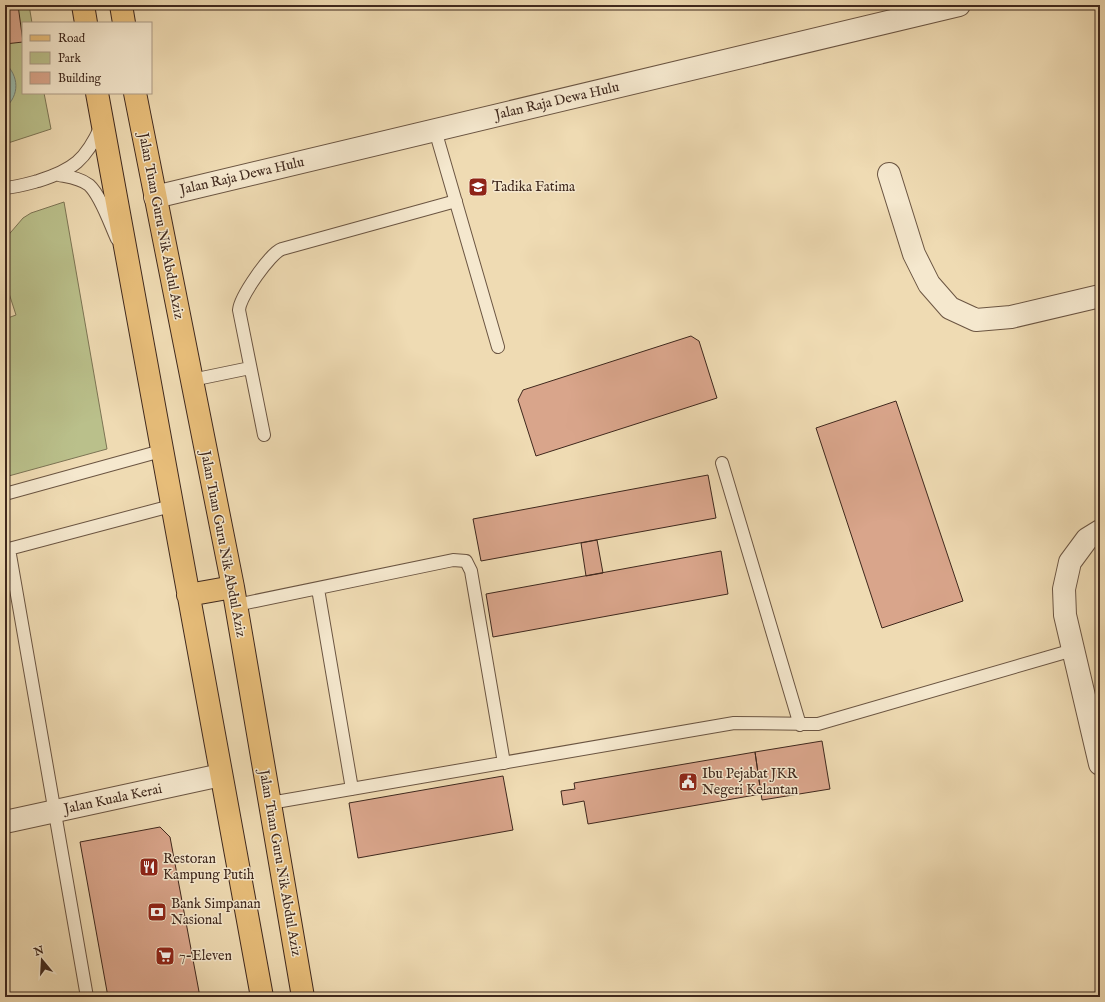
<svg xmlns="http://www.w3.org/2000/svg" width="1105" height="1002" viewBox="0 0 1105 1002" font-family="'IM FELL English',serif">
  <rect width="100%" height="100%" fill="#efdbb3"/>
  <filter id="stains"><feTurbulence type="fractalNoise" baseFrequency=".005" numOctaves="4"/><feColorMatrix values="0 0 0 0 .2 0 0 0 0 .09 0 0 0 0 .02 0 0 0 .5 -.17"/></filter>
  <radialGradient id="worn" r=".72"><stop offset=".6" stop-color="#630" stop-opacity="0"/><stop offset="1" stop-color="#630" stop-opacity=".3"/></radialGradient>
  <path fill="#bac08b" stroke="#7c7454" d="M 5,5 L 29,5 L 32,23 L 23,23 L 23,93 L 44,93 L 51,129 L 5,144 Z
    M 64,202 L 107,449 L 5,477 L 5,319 L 16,315 L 5,281 L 5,239 L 23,218 L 31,213 Z"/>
  <path fill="#9abbae" stroke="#768074" d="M 5,63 C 19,76 20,95 5,108 Z"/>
  <path fill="#d9a58b" stroke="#3f281d" d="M 5,5 L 18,5 L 23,42 L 5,44 Z
    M 691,336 L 699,341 L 717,398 L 536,456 L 518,400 L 523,390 Z
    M 896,401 L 963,601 L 882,628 L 816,428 Z
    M 708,475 L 716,518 L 481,561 L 473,519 Z
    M 597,540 L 603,573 L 586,576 L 581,543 Z
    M 721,551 L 728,594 L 493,637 L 486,594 Z
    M 822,741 L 830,789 L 762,800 L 755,752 Z
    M 755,752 L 761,794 L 588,824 L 584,801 L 563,805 L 561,791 L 575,789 L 574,783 Z
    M 503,776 L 513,830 L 358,858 L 349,803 Z
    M 160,827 L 170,837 L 200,997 L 108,997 L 80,842 Z"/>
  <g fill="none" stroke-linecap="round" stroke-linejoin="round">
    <defs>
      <path id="lane" d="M 435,130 L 498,347
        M 59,175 C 69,177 80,178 89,185 C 101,196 110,224 117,239
        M 5,188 C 17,187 27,184 38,181 C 73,170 86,160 101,126
        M 192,380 L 250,368
        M 264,435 L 239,310 C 240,297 270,253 282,249 L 456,201
        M 722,463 L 800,725
        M 5,494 L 161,451
        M 9,549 L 87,997
        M 5,550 L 171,506
        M 318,589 L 352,789
        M 236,605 L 453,560 L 466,561 L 471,571 L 504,763
        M 270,803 L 734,723 L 818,724 L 1073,650"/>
      <path id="street" d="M 889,174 L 914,254 L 929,284 L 950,308 L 976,320 L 1011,317 L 1100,296
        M 155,197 L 959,5
        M 1100,531 L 1087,539 L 1070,562 L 1064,589 L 1065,615 L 1100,764
        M 5,822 L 221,775"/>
      <path id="primary" d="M 83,5 L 86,23
        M 121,5 L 124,23
        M 97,93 L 262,997
        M 135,93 L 233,587 L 303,997
        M 188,595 L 233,587"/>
    </defs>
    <use href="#lane" stroke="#6b5542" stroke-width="14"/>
    <use href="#street" stroke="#6b5542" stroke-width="24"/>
    <use href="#primary" stroke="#3f281d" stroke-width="24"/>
    <use href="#lane" stroke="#f5e8ce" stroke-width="12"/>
    <use href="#street" stroke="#f5e8ce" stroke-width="22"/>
    <use href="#primary" stroke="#e8be7a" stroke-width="22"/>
  </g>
  <defs>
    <symbol id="school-square" viewBox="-11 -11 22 22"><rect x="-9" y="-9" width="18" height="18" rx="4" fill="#8f2418" stroke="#f5e8ce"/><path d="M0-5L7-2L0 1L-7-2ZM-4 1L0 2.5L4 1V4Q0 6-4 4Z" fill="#fff"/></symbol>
    <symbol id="civic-square" viewBox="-11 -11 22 22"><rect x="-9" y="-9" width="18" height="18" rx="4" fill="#8f2418" stroke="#f5e8ce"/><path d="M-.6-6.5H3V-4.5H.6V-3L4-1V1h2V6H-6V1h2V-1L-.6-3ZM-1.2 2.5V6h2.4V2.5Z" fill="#fff"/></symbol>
    <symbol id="restaurant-square" viewBox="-11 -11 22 22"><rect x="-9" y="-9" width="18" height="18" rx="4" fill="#8f2418" stroke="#f5e8ce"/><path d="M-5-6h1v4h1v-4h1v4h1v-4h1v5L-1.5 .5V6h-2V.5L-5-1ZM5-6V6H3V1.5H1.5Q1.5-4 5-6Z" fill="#fff"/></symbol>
    <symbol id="bank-square" viewBox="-11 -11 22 22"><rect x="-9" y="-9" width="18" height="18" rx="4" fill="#8f2418" stroke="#f5e8ce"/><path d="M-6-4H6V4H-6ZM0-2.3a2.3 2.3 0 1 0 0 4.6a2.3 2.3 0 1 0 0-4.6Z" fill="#fff"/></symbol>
    <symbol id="supermarket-square" viewBox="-11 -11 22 22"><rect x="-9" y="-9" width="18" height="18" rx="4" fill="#8f2418" stroke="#f5e8ce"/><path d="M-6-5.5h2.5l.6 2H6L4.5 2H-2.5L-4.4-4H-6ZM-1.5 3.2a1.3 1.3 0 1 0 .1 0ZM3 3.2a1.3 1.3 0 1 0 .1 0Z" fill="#fff"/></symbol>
  </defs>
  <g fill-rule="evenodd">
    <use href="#school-square" x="467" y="176" width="22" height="22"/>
    <use href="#civic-square" x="677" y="771" width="22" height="22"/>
    <use href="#restaurant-square" x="138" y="856" width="22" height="22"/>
    <use href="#bank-square" x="146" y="901" width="22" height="22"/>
    <use href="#supermarket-square" x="154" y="945" width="22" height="22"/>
  </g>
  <g text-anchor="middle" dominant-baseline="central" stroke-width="3" stroke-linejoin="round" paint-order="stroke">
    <g font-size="14" fill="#3f281d" stroke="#f5e8ce">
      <text transform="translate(557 101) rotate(-13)">Jalan Raja Dewa Hulu</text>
      <text transform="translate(242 176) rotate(-13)">Jalan Raja Dewa Hulu</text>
      <text transform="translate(161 226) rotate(79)">Jalan Tuan Guru Nik Abdul Aziz</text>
      <text transform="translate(223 544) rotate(79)">Jalan Tuan Guru Nik Abdul Aziz</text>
      <text transform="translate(113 799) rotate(-12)">Jalan Kuala Kerai</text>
      <text transform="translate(280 863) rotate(80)">Jalan Tuan Guru Nik Abdul Aziz</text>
    </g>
    <g font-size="14" fill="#3f281d" stroke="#f5e8ce" text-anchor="start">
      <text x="492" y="187">Tadika Fatima</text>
      <text x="702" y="774">Ibu Pejabat JKR<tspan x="702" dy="16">Negeri Kelantan</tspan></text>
      <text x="163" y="859">Restoran<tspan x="163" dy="16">Kampung Putih</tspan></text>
      <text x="171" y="904">Bank Simpanan<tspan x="171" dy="16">Nasional</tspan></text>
      <text x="179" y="956">7-Eleven</text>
    </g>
  </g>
  <rect width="1105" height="1002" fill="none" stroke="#efdbb3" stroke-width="20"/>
  <rect x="6" y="6" width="1093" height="990" fill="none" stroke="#3f281d" stroke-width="2"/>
  <rect x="10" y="10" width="1085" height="982" fill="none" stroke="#3f281d"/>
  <rect x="22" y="22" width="130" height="72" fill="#f5e8ce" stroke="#ac9b87"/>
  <rect x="30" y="35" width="20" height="6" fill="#e8be7a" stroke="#ac9b87"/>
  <text x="58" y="42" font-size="12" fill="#3f281d">Road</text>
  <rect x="30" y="52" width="20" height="12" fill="#bac08b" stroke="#ac9b87"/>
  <text x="58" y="62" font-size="12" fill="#3f281d">Park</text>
  <rect x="30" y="72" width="20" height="12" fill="#d9a58b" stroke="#ac9b87"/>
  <text x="58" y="82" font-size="12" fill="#3f281d">Building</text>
  <g transform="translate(42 960) rotate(342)" stroke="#f5e8ce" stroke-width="3" paint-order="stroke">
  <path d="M0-3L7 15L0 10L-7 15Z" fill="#3f281d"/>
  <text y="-6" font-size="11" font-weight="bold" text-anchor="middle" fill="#3f281d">N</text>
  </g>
  <rect width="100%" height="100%" filter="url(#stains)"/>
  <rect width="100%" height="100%" fill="url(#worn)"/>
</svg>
